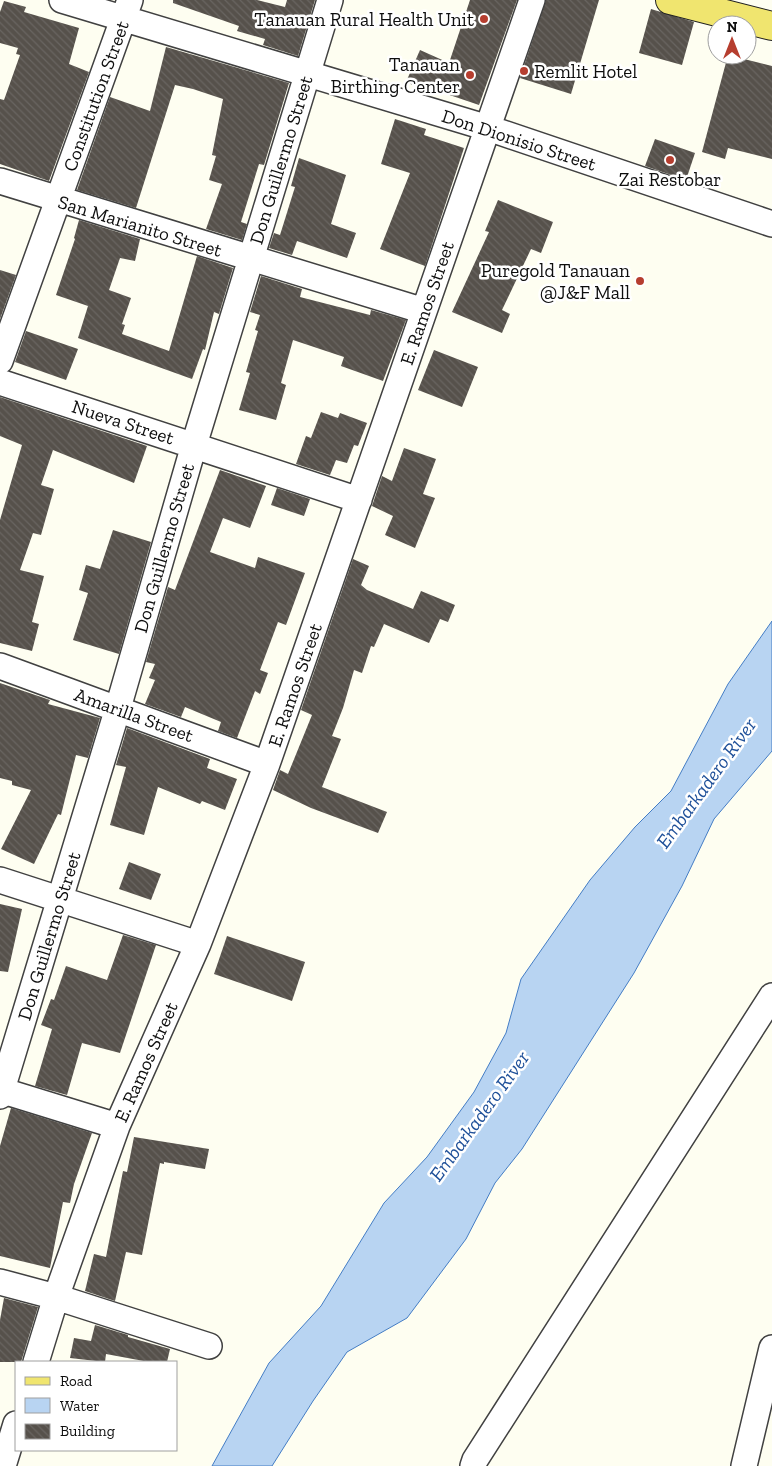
<svg xmlns="http://www.w3.org/2000/svg" width="772" height="1466" viewBox="0 0 772 1466" font-family="'Zilla Slab',serif">
  <defs>
    <pattern id="building-back-hatch" width="6" height="6" patternUnits="userSpaceOnUse" patternTransform="scale(1.25)"><rect width="6" height="6" fill="#56514b"/><path d="M-1 5l2 2M0 0l6 6M5-1l2 2" fill="none" stroke="#696561"/></pattern>
  </defs>
  <rect width="100%" height="100%" fill="#fefef1"/>
  <path fill="#b8d4f2" stroke="#447dc5" d="M 772,621 L 772,751 L 714,819 L 682,886 L 634,973 L 522,1149 L 495,1183 L 466,1239 L 407,1318 L 347,1352 L 313,1401 L 272,1466 L 212,1466 L 269,1363 L 321,1306 L 384,1203 L 427,1157 L 474,1092 L 506,1033 L 521,979 L 590,880 L 635,827 L 671,791 L 728,684 Z"/>
  <path fill="url(#building-back-hatch)" d="M 173,0 L 257,0 L 285,7 L 287,0 L 315,0 L 298,56 L 263,45 L 265,39 L 237,31 L 239,26 L 173,3 Z
    M 470,0 L 517,0 L 479,105 L 426,87 L 424,90 L 406,82 L 420,50 L 449,63 Z
    M 546,0 L 599,0 L 571,94 L 520,78 Z
    M 4,1 L 26,7 L 24,12 L 79,28 L 69,64 L 89,72 L 49,181 L 0,164 L 0,99 L 4,100 L 20,55 L 16,54 L 18,48 L 0,43 L 0,12 Z
    M 651,9 L 694,22 L 682,65 L 639,53 Z
    M 166,47 L 289,83 L 264,165 L 259,164 L 241,222 L 247,224 L 242,240 L 206,229 L 222,184 L 209,180 L 216,156 L 212,155 L 223,99 L 193,89 L 175,85 L 136,208 L 77,190 L 110,97 L 150,111 Z
    M 728,55 L 772,66 L 772,159 L 728,148 L 725,159 L 702,152 Z
    M 395,119 L 426,129 L 424,135 L 464,148 L 425,266 L 380,249 L 410,173 L 381,164 Z
    M 655,139 L 695,153 L 686,180 L 645,166 Z
    M 299,158 L 346,175 L 331,224 L 356,233 L 347,258 L 297,241 L 292,255 L 269,248 L 274,233 L 280,235 L 295,187 L 291,186 Z
    M 498,200 L 553,222 L 541,253 L 531,249 L 502,310 L 510,314 L 502,333 L 452,312 L 489,232 L 485,231 Z
    M 79,220 L 140,239 L 135,261 L 120,258 L 109,290 L 131,298 L 122,324 L 125,325 L 122,334 L 169,351 L 197,256 L 233,268 L 219,314 L 214,312 L 205,350 L 203,349 L 192,379 L 78,338 L 88,306 L 56,295 L 75,239 L 74,238 Z
    M 0,270 L 16,275 L 0,319 Z
    M 261,276 L 302,289 L 300,297 L 370,315 L 371,310 L 406,320 L 383,381 L 341,366 L 344,357 L 293,340 L 281,383 L 286,385 L 276,420 L 239,410 L 250,373 L 246,372 L 258,331 L 255,330 L 260,315 L 250,312 Z
    M 26,331 L 78,349 L 66,380 L 15,362 Z
    M 434,350 L 478,367 L 462,407 L 418,390 Z
    M 0,397 L 147,446 L 134,483 L 53,450 L 41,485 L 54,489 L 41,535 L 33,533 L 20,570 L 44,576 L 32,622 L 39,624 L 32,651 L 0,643 L 0,520 L 22,445 L 0,436 Z
    M 321,412 L 338,418 L 340,413 L 367,423 L 358,446 L 354,445 L 347,463 L 336,460 L 330,475 L 296,464 L 306,436 L 311,438 Z
    M 404,448 L 436,459 L 423,494 L 435,498 L 415,548 L 385,535 L 393,516 L 372,506 L 382,476 L 392,481 Z
    M 220,470 L 266,486 L 250,528 L 223,518 L 210,552 L 255,568 L 258,557 L 305,573 L 286,625 L 278,622 L 260,670 L 268,673 L 260,694 L 255,691 L 237,738 L 218,731 L 221,722 L 185,707 L 181,717 L 145,704 L 155,680 L 149,678 L 155,664 L 146,662 L 168,587 L 175,590 Z
    M 277,488 L 310,499 L 304,516 L 271,505 Z
    M 113,530 L 151,542 L 119,654 L 73,640 L 88,593 L 79,590 L 86,565 L 100,569 Z
    M 353,559 L 369,566 L 361,585 L 367,590 L 413,609 L 421,591 L 455,605 L 448,622 L 440,619 L 429,643 L 384,624 L 374,647 L 371,646 L 362,673 L 354,670 L 343,708 L 332,736 L 341,739 L 322,787 L 387,812 L 378,833 L 311,808 L 273,790 L 280,770 L 288,774 L 312,715 L 301,710 Z
    M 0,683 L 50,700 L 48,704 L 100,718 L 88,758 L 76,755 L 61,815 L 58,814 L 34,864 L 1,849 L 31,790 L 12,785 L 12,781 L 0,778 Z
    M 127,728 L 210,759 L 207,768 L 237,779 L 225,810 L 202,801 L 200,804 L 158,787 L 144,835 L 110,825 L 126,767 L 116,765 Z
    M 129,862 L 161,874 L 151,900 L 119,889 Z
    M 0,904 L 22,909 L 8,972 L 0,971 Z
    M 123,935 L 156,945 L 120,1053 L 82,1043 L 67,1095 L 35,1086 L 52,1029 L 41,1025 L 51,999 L 54,1000 L 66,966 L 107,980 Z
    M 227,936 L 305,962 L 292,1001 L 214,974 Z
    M 11,1108 L 92,1133 L 74,1184 L 70,1203 L 63,1202 L 50,1268 L 0,1256 L 0,1146 Z
    M 134,1137 L 209,1149 L 205,1169 L 164,1162 L 164,1164 L 160,1163 L 142,1255 L 126,1252 L 115,1301 L 85,1291 L 94,1254 L 106,1257 L 123,1171 L 127,1172 Z
    M 4,1298 L 38,1307 L 21,1362 L 0,1362 L 0,1320 Z
    M 95,1325 L 128,1335 L 128,1337 L 170,1349 L 167,1362 L 149,1362 L 106,1354 L 105,1362 L 70,1358 L 74,1338 L 91,1341 Z"/>
  <g fill="none" stroke-linecap="round" stroke-linejoin="round">
    <defs>
      <path id="minor" d="M 62,0 L 488,128 L 772,224
        M 0,181 L 424,311
        M 0,361 L 130,0
        M 0,382 L 359,500
        M 0,666 L 267,764
        M 0,880 L 198,944
        M 0,1090 L 117,1126
        M 0,1096 L 118,708 L 194,445 L 330,0
        M 0,1282 L 56,1297 L 209,1346
        M 36,1362 L 56,1297 L 117,1126 L 198,944 L 267,764 L 532,0
        M 3,1466 L 16,1424
        M 473,1466 L 475,1460 L 772,996
        M 744,1466 L 772,1348"/>
      <path id="major" d="M 670,0 L 772,26"/>
    </defs>
    <use href="#minor" stroke="#414141" stroke-width="28"/>
    <use href="#major" stroke="#1f1f1f" stroke-width="30"/>
    <use href="#minor" stroke="#fff" stroke-width="25"/>
    <use href="#major" stroke="#f0e56f" stroke-width="28"/>
  </g>
  <g fill="#b63e2f" stroke="#fff" stroke-width="2">
    <circle cx="484" cy="19" r="5"/>
    <circle cx="524" cy="71" r="5"/>
    <circle cx="470" cy="75" r="5"/>
    <circle cx="670" cy="160" r="5"/>
    <circle cx="640" cy="281" r="5"/>
  </g>
  <g text-anchor="middle" dominant-baseline="central" stroke-width="5" stroke-linejoin="round" paint-order="stroke">
    <g font-size="19" fill="#0e0e0e" stroke="#fff" text-anchor="end">
      <text x="474" y="19">Tanauan Rural Health Unit</text>
      <text x="460" y="64">Tanauan<tspan x="460" dy="22">Birthing Center</tspan></text>
      <text x="534" y="71" text-anchor="start">Remlit Hotel</text>
      <text x="670" y="179" text-anchor="middle">Zai Restobar</text>
      <text x="630" y="270">Puregold Tanauan<tspan x="630" dy="22">@J&amp;F Mall</tspan></text>
    </g>
    <g font-size="19" fill="#0e0e0e" stroke="#fff">
      <text transform="translate(96 96) rotate(-70)">Constitution Street</text>
      <text transform="translate(519 140) rotate(18)">Don Dionisio Street</text>
      <text transform="translate(281 160) rotate(-73)">Don Guillermo Street</text>
      <text transform="translate(140 226) rotate(17)">San Marianito Street</text>
      <text transform="translate(427 303) rotate(-71)">E. Ramos Street</text>
      <text transform="translate(123 422) rotate(18)">Nueva Street</text>
      <text transform="translate(164 548) rotate(-74)">Don Guillermo Street</text>
      <text transform="translate(295 685) rotate(-71)">E. Ramos Street</text>
      <text transform="translate(134 715) rotate(20)">Amarilla Street</text>
      <text transform="translate(49 936) rotate(-73)">Don Guillermo Street</text>
      <text transform="translate(146 1062) rotate(-66)">E. Ramos Street</text>
    </g>
    <g font-size="20" font-style="italic" fill="#1f5099" stroke="#fff">
      <text transform="translate(706 783) rotate(-54)">Embarkadero River</text>
      <text transform="translate(479 1116) rotate(-54)">Embarkadero River</text>
    </g>
  </g>
  <rect x="15" y="1361" width="162" height="90" fill="#ffffff" stroke="#9f9f9f"/>
  <rect x="25" y="1377" width="25" height="8" fill="#f0e56f" stroke="#9f9f9f"/>
  <text x="60" y="1386" font-size="15" fill="#0e0e0e">Road</text>
  <rect x="25" y="1398" width="25" height="15" fill="#b8d4f2" stroke="#9f9f9f"/>
  <text x="60" y="1411" font-size="15" fill="#0e0e0e">Water</text>
  <rect x="25" y="1424" width="25" height="15" fill="url(#building-back-hatch)" stroke="#9f9f9f"/>
  <text x="60" y="1436" font-size="15" fill="#0e0e0e">Building</text>
  <g transform="translate(732 40)"><circle r="24" fill="#ffffff" stroke="#9f9f9f"/>
  <path d="M0-4L9 19L0 12L-9 19Z" fill="#b63e2f"/>
  <text y="-8" font-size="14" font-weight="bold" text-anchor="middle" fill="#0e0e0e">N</text>
  </g>
</svg>
